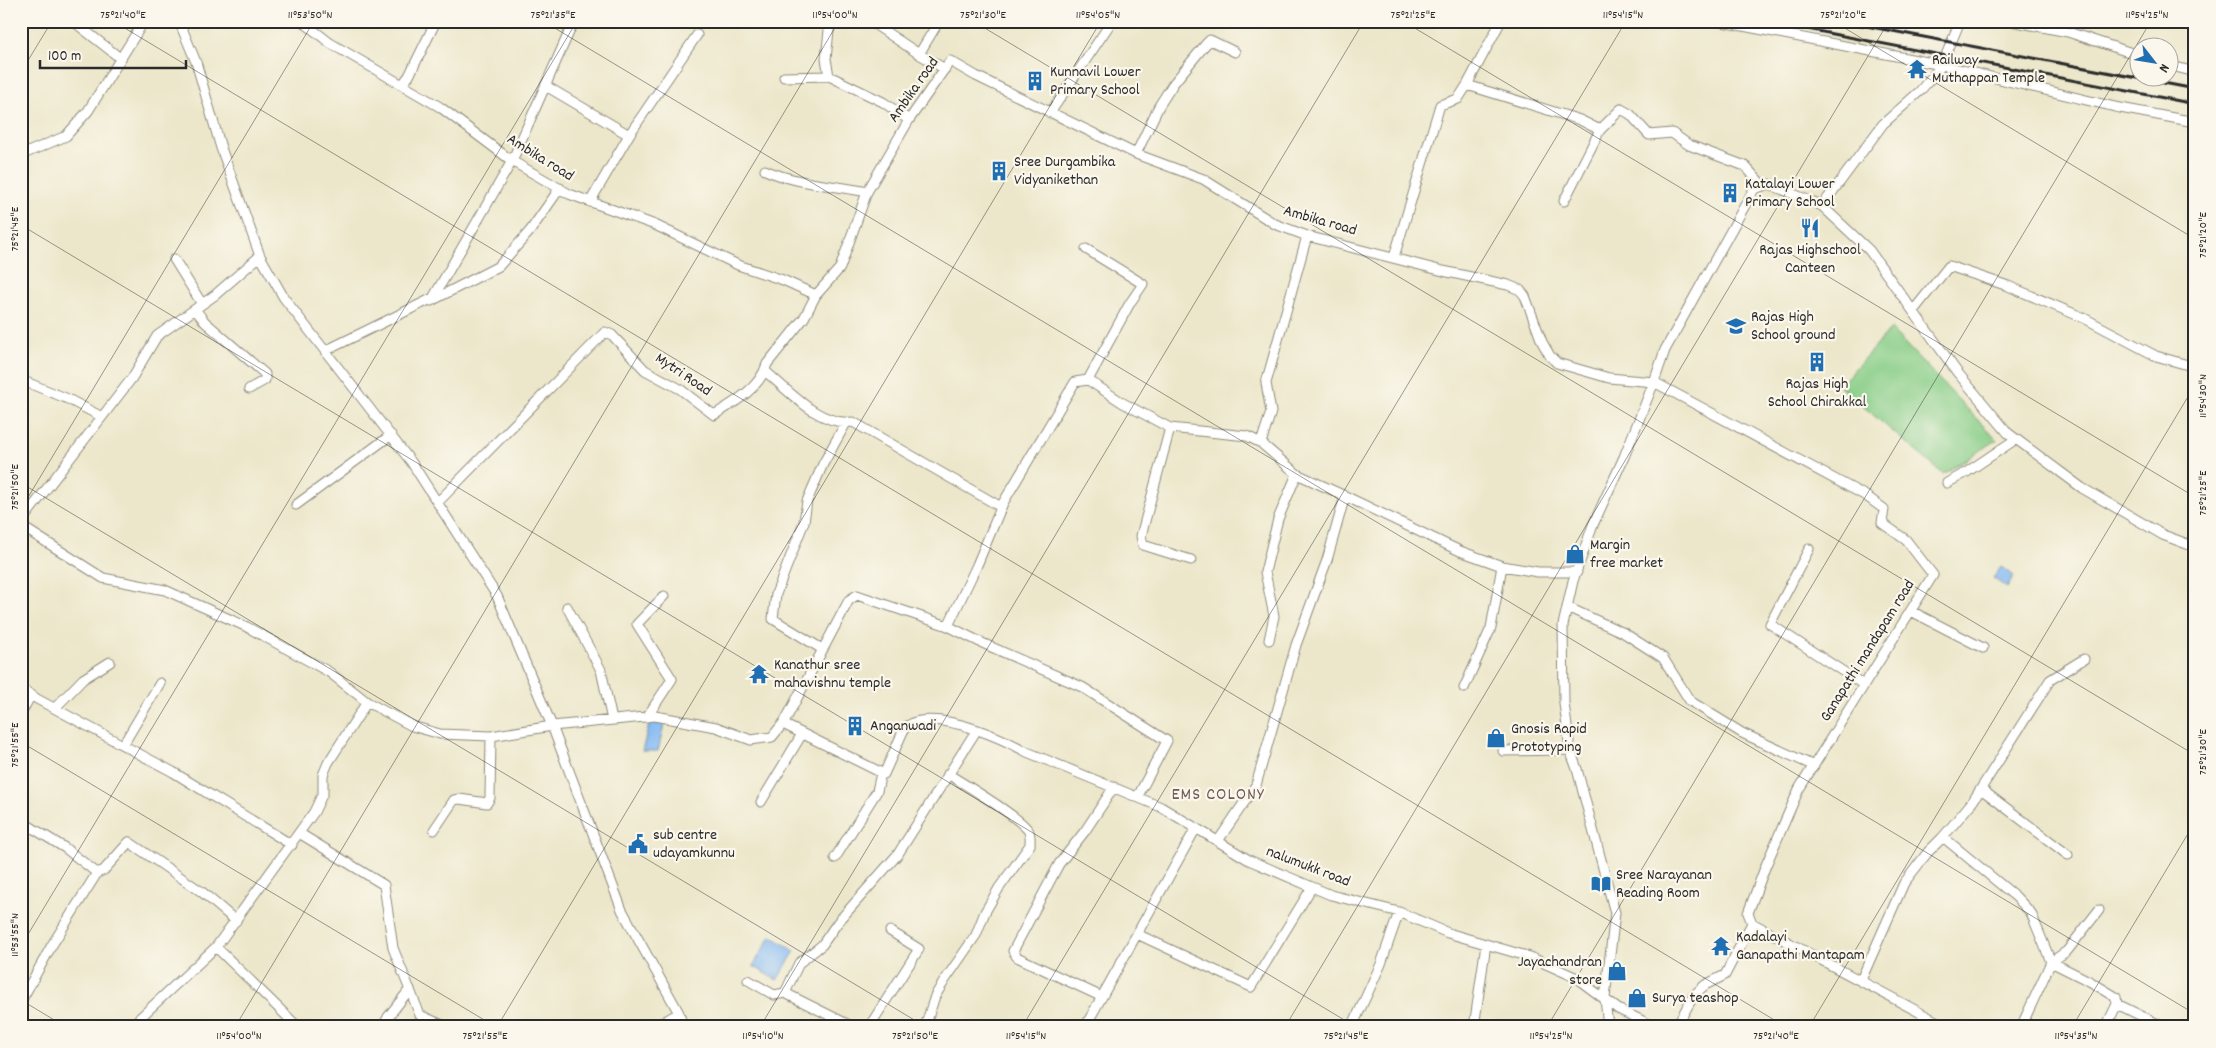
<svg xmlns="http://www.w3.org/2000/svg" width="2216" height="1048" viewBox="0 0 2216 1048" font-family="Dekko,sans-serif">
  <rect width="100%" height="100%" fill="#fbf7ec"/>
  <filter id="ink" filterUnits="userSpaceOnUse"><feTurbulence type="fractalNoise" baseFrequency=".02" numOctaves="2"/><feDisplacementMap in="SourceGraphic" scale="10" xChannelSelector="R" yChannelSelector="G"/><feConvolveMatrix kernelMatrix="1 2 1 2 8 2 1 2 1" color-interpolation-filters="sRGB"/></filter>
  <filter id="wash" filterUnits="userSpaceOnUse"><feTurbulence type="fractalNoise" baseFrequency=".0096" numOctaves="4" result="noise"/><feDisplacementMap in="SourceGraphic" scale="20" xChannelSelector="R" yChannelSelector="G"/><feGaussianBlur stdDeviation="1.12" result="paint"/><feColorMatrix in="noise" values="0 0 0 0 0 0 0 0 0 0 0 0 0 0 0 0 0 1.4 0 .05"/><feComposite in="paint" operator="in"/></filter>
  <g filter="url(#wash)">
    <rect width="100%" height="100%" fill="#ece7ca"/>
    <path fill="#89ce88" stroke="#5a7c5a" d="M 1891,329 L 1997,440 L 1943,474 L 1839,386 Z"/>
    <path fill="#85baf3" stroke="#58728f" d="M 2001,567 L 2014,576 L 2007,588 L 1993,578 Z
      M 650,721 L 664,725 L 658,751 L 642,751 Z
      M 771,936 L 795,951 L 777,980 L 753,966 Z"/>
  </g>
  <g filter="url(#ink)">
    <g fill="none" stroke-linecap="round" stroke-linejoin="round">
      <defs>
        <path id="street" d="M 73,21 L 120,58
          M 179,21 L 196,62 L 221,148 L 260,256 L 284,298 L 412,463 L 497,596 L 552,726 L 622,910 L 679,1013
          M 302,21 L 330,43 L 440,107 L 512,161 L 569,194 L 655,225 L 738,265 L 783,280 L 816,295 L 840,268 L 867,192 L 909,120 L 950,61 L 976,76 L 1136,154 L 1203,179 L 1275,224 L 1307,236 L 1443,271 L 1508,285 L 1520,290 L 1525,296 L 1542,342 L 1550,356 L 1557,363 L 1609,378 L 1654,382 L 1866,496 L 1884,509 L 1882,523 L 1906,540 L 1933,575 L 1799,789 L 1766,865 L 1748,913 L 1752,923
          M 939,21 L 919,54 L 945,69
          M 1717,21 L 1942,65 L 2115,107 L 2195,122
          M 2011,21 L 2068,32 L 2138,55
          M 874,24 L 919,54
          M 2168,65 L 2195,72
          M 829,76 L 826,59 L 830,21
          M 784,77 L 829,76 L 883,102 L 909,120
          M 402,85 L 409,76 L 436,21
          M 1467,85 L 1501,21
          M 546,86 L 629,135
          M 1050,113 L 1112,21
          M 1136,154 L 1159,106 L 1173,84 L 1205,45 L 1210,40 L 1235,52
          M 21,155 L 66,136 L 88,111 L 144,21
          M 765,170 C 797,184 833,185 867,192
          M 1564,201 L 1600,130 L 1621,109 L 1630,114 L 1649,135 L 1672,133 L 1689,145 L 1745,166 L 1763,186
          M 590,202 L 629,135 L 697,35
          M 1822,206 L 1883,124 L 1920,91 L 1942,65 L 1960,21
          M 1394,257 L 1440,105 L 1458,99 L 1467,85 L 1580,120 L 1600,130
          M 174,259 L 202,304
          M 431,301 L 499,266 L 530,231 L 560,188
          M 195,309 L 205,322 L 265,374 L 265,380 L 249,389
          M 1913,311 L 1949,266 L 2008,286 L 2084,318 L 2156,356 L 2195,367
          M 327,350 L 433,298 L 512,161 L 574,21
          M 765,371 C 789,391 819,426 853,422 L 1001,507
          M 21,380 L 68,399 L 102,417
          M 1088,380 L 1123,403 L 1170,428 L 1247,436 L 1261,443 L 1297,474 L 1345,496
          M 1170,428 L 1141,536 L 1143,545 L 1191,560
          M 1261,443 L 1271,412 L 1266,383 L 1307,236
          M 1947,483 L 1967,472 L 2016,439
          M 438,502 L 605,332 L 612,335 L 645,370 L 680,389 L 714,415 C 734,403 760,388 767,364 L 804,318 L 816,295
          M 296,505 L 391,435
          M 21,522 L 132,378 L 157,336 L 215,295 L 260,256
          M 21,526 L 103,578 L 165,590 L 247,627 L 329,672 L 367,702 L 412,726 L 440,734 L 491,736 L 552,726 L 655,716 L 716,727 L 751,740 L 772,737 L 785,721 L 849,600 L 857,595 L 948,626 L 980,642 L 1082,687 L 1167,741 L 1138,796
          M 1809,549 L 1770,624 L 1864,685
          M 567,607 L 601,670 L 612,720
          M 1567,607 L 1624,633 L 1663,658 L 1690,701 L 1742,733 L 1814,766
          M 1911,611 L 1983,648
          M 948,626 L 977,565 L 1003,503 L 1075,382 L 1088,380 L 1130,303 L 1143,284 L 1086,249
          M 1269,640 L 1274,616 L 1265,572 L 1278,519 L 1297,474
          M 822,649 L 773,619 L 776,594 L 804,522 L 807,501 L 823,464 L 846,423
          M 21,688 L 37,699 L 173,772 L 292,845
          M 1464,688 L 1491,628 L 1502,566
          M 55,708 L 83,679 L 110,662
          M 21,713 L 31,695
          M 647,717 L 672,679 L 637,624 L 664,596
          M 783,724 L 884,774 L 905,727 C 910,725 915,721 920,721 C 951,716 1000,737 1027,752 L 1161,807 L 1249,860 L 1312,887 L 1331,895 L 1399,912 L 1448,933 L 1530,957 L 1575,977 L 1618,1009 L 1655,1027
          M 123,745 L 160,683
          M 1503,751 L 1570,750
          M 1981,789 L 2068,855
          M 761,802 L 802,734
          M 21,821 L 65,848 L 97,873 L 104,870 L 129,842 L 202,892 L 236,921
          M 434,830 L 454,800 L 459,799 L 487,803 L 490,798 L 491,736
          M 299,833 L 384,885 L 393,948 L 420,1015 L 447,1027
          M 1943,837 L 1973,801 L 2050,680 L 2084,659
          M 1218,841 L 1256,785 L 1296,645 L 1327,560 L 1345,496 L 1460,551 L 1502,566 L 1538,572 L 1577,572
          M 835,858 L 877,791 L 881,773
          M 1137,934 L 1251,987 L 1312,887
          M 216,947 L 298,1027
          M 748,980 L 774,995 L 785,993 L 853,1027
          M 1861,980 L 1904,883 L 1928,852 L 1943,837 L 2016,897 L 2031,913 L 2051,962 L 2067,951 L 2099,910
          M 785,993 L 799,963 L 822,945 L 838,922 L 898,854 L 976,731
          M 1102,997 L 1017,957 L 1013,951 L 1059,864 L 1085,831 L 1114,787
          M 21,1001 L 52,945 L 97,873
          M 2117,1004 L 2164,1027
          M 130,1027 L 216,947 L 314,812 L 323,793 L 323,775 L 328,763 L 367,702
          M 383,1027 L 388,1017 L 410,989
          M 655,1027 L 679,1013 L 683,1027
          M 869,1027 L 919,949 L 890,931
          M 925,1027 L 935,996 L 945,980 L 976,935 L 985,912 L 999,888 L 1030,845 C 1030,840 1031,834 1028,830 C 1015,814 967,786 948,774
          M 1085,1027 L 1196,828
          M 1352,1027 L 1381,964 L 1399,912
          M 1474,1027 L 1486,944
          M 1608,1027 L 1605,998 L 1615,913 L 1577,769 L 1570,750 L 1564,703 L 1563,625 L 1573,581 L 1593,525 L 1624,457 L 1654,382 L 1665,350 L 1754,189 L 1769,184 L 1822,206 L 1869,250 L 1957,372 L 2008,433 L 2082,488 L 2163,535 L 2195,547
          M 1676,1027 L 1694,995 L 1705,985 L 1725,975 L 1752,923 L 1947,1027
          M 2021,1027 L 2051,962 L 2091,982 L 2116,997 L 2117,1004 L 2106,1027"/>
      </defs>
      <use href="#street" stroke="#8c897a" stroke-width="11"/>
      <use href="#street" stroke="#fff" stroke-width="9"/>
      <path stroke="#2b2b2b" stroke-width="3" d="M 1766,21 L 2195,104
        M 1840,21 L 2195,89"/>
    </g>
  </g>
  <path fill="none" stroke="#2b2b2b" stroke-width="1" stroke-opacity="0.45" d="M 113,21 L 1786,1027M 543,21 L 2195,1014M 973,21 L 2195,755M 1403,21 L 2195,497M 1833,21 L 2195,239M 21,72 L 52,21M 21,225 L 1356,1027M 21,483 L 926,1027M 21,509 L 314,21M 21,742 L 496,1027M 21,946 L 577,21M 21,1000 L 66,1027M 235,1027 L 839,21M 497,1027 L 1101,21M 760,1027 L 1364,21M 1022,1027 L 1626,21M 1285,1027 L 1889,21M 1547,1027 L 2151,21M 1809,1027 L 2195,385M 2072,1027 L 2195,822"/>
  <defs>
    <symbol id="temple-bare" viewBox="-9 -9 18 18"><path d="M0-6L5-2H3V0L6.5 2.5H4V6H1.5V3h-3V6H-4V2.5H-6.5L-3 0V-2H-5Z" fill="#1f6fb2" stroke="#fbf7ec" stroke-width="2.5" paint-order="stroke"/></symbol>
    <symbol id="building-bare" viewBox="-9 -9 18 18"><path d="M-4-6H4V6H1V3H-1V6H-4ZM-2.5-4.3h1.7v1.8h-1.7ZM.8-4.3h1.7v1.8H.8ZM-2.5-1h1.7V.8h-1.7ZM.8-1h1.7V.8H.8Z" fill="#1f6fb2" stroke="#fbf7ec" stroke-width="2.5" paint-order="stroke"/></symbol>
    <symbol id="restaurant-bare" viewBox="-9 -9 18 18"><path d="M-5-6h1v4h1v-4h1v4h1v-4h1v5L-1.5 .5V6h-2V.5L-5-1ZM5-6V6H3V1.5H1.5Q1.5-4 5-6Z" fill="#1f6fb2" stroke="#fbf7ec" stroke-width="2.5" paint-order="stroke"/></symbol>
    <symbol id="school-bare" viewBox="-9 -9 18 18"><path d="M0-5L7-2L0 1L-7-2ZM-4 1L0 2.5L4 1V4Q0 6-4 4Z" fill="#1f6fb2" stroke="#fbf7ec" stroke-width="2.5" paint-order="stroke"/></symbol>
    <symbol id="shop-bare" viewBox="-9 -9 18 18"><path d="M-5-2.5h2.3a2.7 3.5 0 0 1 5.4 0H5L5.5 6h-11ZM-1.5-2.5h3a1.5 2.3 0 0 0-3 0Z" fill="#1f6fb2" stroke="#fbf7ec" stroke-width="2.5" paint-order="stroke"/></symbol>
    <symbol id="civic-bare" viewBox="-9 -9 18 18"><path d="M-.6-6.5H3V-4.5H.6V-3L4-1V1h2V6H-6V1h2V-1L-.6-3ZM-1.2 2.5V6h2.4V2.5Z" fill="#1f6fb2" stroke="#fbf7ec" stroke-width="2.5" paint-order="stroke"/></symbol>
    <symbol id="library-bare" viewBox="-9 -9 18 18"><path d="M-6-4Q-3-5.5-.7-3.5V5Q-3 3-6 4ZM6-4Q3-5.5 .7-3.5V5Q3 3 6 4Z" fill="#1f6fb2" stroke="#fbf7ec" stroke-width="2.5" paint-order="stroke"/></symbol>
  </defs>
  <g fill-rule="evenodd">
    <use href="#temple-bare" x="1903" y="55" width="28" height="28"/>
    <use href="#building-bare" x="1021" y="67" width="28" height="28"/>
    <use href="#building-bare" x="985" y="157" width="28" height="28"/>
    <use href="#building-bare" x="1716" y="179" width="28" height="28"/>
    <use href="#restaurant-bare" x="1796" y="214" width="28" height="28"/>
    <use href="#school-bare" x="1722" y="312" width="28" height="28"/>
    <use href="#building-bare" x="1803" y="348" width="28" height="28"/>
    <use href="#shop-bare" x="1561" y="540" width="28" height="28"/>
    <use href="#temple-bare" x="745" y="660" width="28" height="28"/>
    <use href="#building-bare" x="841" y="712" width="28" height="28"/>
    <use href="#shop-bare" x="1482" y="724" width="28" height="28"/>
    <use href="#civic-bare" x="624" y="830" width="28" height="28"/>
    <use href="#library-bare" x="1587" y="870" width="28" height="28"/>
    <use href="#temple-bare" x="1707" y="932" width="28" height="28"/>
    <use href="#shop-bare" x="1603" y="957" width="28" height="28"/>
    <use href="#shop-bare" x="1623" y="984" width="28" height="28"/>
  </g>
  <g text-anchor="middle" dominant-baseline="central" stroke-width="4.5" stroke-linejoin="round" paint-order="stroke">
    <g font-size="16" fill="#2b2b2b" stroke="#fbf7ec" text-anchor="start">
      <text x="1932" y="60">Railway<tspan x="1932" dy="18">Muthappan Temple</tspan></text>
      <text x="1050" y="72">Kunnavil Lower<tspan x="1050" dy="18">Primary School</tspan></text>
      <text x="1014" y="162">Sree Durgambika<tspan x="1014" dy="18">Vidyanikethan</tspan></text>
      <text x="1745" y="184">Katalayi Lower<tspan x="1745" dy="18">Primary School</tspan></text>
      <text x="1810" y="250" text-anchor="middle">Rajas Highschool<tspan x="1810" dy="18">Canteen</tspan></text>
      <text x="1751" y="317">Rajas High<tspan x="1751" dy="18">School ground</tspan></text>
      <text x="1817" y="384" text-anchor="middle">Rajas High<tspan x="1817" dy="18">School Chirakkal</tspan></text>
      <text x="1590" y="545">Margin<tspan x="1590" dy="18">free market</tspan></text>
      <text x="774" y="665">Kanathur sree<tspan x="774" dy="18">mahavishnu temple</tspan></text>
      <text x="870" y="726">Anganwadi</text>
      <text x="1511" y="729">Gnosis Rapid<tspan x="1511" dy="18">Prototyping</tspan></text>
      <text x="653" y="835">sub centre<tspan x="653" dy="18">udayamkunnu</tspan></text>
      <text x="1616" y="875">Sree Narayanan<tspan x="1616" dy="18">Reading Room</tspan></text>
      <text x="1736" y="937">Kadalayi<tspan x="1736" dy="18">Ganapathi Mantapam</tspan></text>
      <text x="1602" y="962" text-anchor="end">Jayachandran<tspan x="1602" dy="18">store</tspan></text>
      <text x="1652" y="998">Surya teashop</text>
    </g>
    <g font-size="16" fill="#2b2b2b" stroke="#fbf7ec">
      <text transform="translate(914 90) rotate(-55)">Ambika road</text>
      <text transform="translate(540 158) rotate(32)">Ambika road</text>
      <text transform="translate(1320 221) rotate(16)">Ambika road</text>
      <text transform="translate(683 375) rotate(34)">Mytri Road</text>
      <text transform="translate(1868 651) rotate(-58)">Ganapathi mandapam road</text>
      <text transform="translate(1308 867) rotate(21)">nalumukk road</text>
    </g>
    <g font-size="18" letter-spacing="1" fill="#6f5b57" stroke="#fbf7ec">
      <text x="1218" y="795">EMS COLONY</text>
    </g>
  </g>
  <rect width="2216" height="1048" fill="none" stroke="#fbf7ec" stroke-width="55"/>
  <g transform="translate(2154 62) rotate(121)"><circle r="24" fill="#fbf7ec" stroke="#a8a59f"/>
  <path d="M0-4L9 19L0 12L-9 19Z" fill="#1f6fb2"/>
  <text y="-8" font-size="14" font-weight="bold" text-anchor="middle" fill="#2b2b2b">N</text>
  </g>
  <path d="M40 60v8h146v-8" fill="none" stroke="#2b2b2b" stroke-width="2.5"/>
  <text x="48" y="60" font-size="15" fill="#2b2b2b" stroke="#fbf7ec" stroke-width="4" paint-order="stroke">100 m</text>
  <rect x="28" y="28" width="2160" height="992" fill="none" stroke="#2b2b2b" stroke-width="2"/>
  <g font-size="12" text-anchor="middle" fill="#2b2b2b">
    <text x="123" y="18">75°21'40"E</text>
    <text x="310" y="18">11°53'50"N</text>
    <text x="553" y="18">75°21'35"E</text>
    <text x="835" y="18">11°54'00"N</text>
    <text x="983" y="18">75°21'30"E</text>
    <text x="1098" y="18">11°54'05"N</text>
    <text x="1413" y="18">75°21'25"E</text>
    <text x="1623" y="18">11°54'15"N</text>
    <text x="1843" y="18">75°21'20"E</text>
    <text x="2147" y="18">11°54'25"N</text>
    <text transform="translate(14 229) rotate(-90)" y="4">75°21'45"E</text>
    <text transform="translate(2202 235) rotate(-90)" y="4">75°21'20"E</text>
    <text transform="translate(2202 396) rotate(-90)" y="4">11°54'30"N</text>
    <text transform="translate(14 487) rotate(-90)" y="4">75°21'50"E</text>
    <text transform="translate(2202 493) rotate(-90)" y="4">75°21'25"E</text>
    <text transform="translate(14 745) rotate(-90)" y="4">75°21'55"E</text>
    <text transform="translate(2202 752) rotate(-90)" y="4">75°21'30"E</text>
    <text transform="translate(14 935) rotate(-90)" y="4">11°53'55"N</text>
    <text x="239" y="1039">11°54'00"N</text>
    <text x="485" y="1039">75°21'55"E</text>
    <text x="763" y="1039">11°54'10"N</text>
    <text x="915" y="1039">75°21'50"E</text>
    <text x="1026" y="1039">11°54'15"N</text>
    <text x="1346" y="1039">75°21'45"E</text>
    <text x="1551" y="1039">11°54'25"N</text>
    <text x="1776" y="1039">75°21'40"E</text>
    <text x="2076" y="1039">11°54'35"N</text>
  </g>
</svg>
